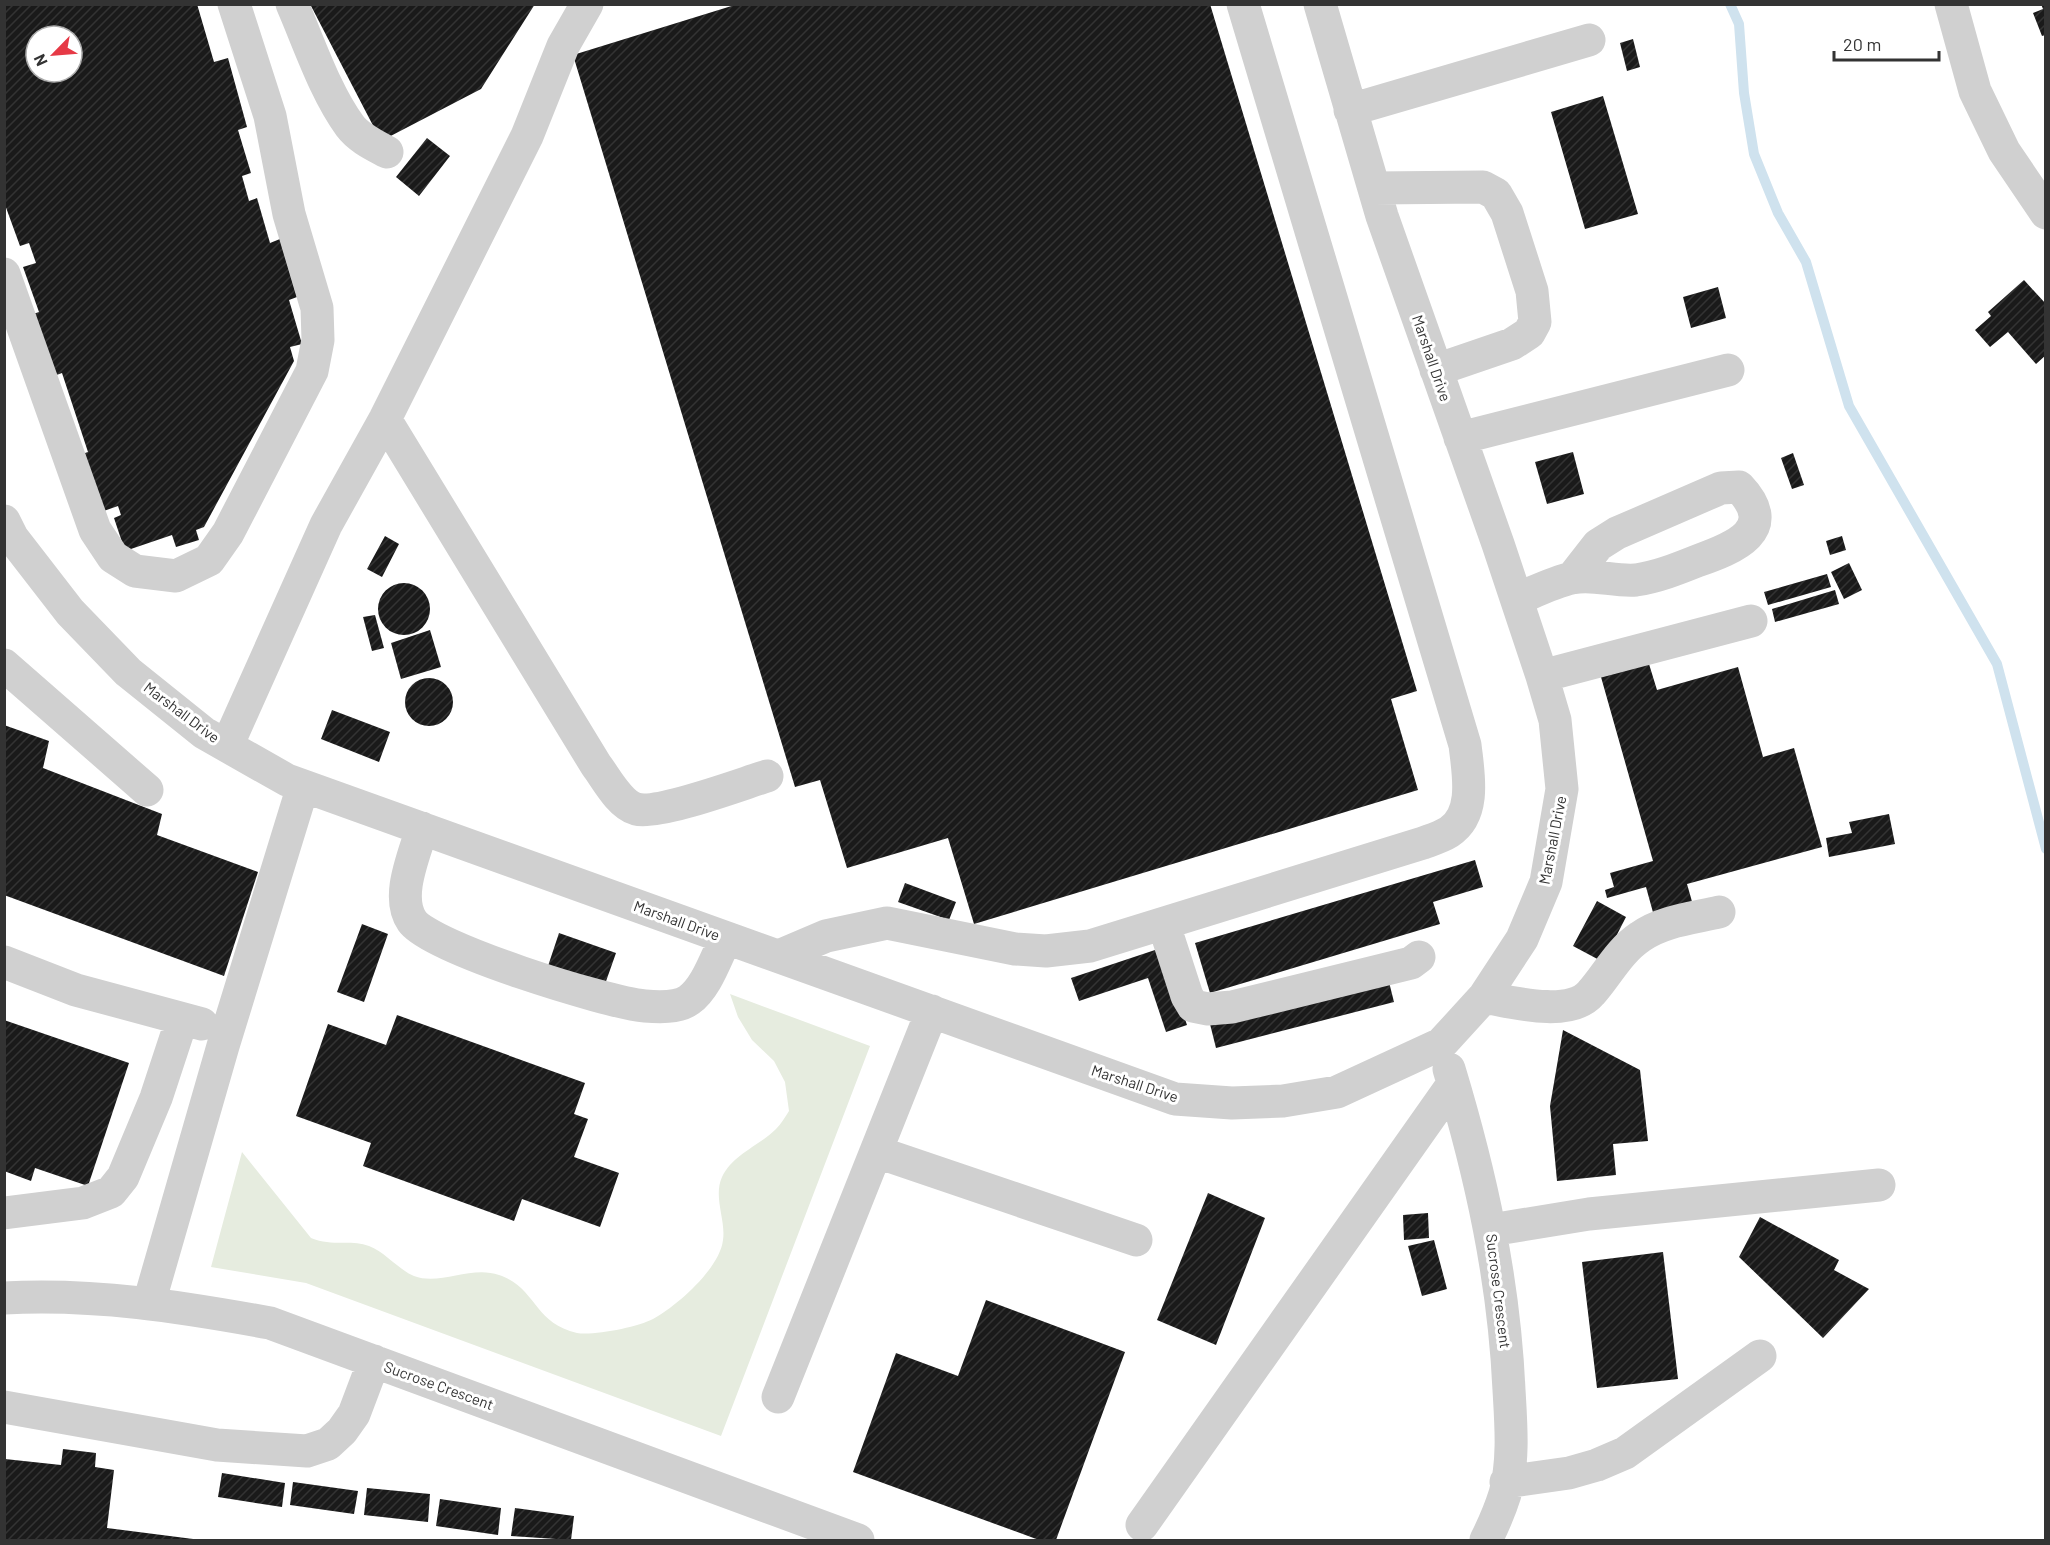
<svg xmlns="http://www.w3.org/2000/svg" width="2050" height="1545" viewBox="0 0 2050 1545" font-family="Barlow,sans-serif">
  <defs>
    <pattern id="building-hatch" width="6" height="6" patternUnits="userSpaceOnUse" patternTransform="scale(1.5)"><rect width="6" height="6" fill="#1a1a1a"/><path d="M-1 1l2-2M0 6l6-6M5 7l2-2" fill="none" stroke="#333"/></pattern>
  </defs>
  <rect width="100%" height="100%" fill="#fff"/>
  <path fill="#e6ecdf" d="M 730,994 L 870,1046 L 721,1436 L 306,1283 L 211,1267 L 242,1152 L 311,1238 C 333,1247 351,1239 369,1246 C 385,1252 399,1270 414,1276 C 440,1286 471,1265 499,1275 C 537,1288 533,1323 577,1333 C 593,1336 638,1327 653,1319 C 677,1306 720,1268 723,1240 C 726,1220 713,1197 722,1177 C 733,1154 759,1146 776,1129 C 781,1124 785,1117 789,1111 L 785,1082 L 774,1061 L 752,1040 L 738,1017 Z"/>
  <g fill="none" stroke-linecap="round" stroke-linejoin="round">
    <path stroke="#cfe2ee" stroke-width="10" d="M 1730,4 L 1739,24 L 1744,93 L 1754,154 L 1778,213 L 1806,262 L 1849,406 L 1997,664 L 2046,849"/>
  </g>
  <path fill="url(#building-hatch)" fill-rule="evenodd" d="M 4,4 L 197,4 L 214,62 L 228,58 L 247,127 L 238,130 L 251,173 L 242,176 L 249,201 L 257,198 L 270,243 L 280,239 L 297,297 L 289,300 L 302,344 L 290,347 L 294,361 L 204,527 L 196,530 L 199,540 L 176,547 L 172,535 L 125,551 L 114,518 L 121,515 L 118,506 L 98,513 L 79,455 L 88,452 L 62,373 L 51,377 L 30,315 L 39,312 L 23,267 L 36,263 L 29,243 L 20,246 L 4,202 ZM 36,36 L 72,36 L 72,72 L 36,72 Z
    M 310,4 L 535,4 L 481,89 L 381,141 Z
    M 738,4 L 1210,4 L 1417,691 L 1391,699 L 1418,790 L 974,924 L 948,838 L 847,868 L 820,780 L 795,787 L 573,55 Z
    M 2041,4 L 2046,4 L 2046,35 L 2042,36 L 2033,13 L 2043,9 Z
    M 1633,39 L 1640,67 L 1627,71 L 1620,43 Z
    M 1603,96 L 1638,214 L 1585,229 L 1551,112 Z
    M 427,138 L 450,156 L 419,196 L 396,177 Z
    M 2024,280 L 2046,304 L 2046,355 L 2036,364 L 2008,332 L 1990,347 L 1975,330 L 1991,316 L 1988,312 Z
    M 1718,287 L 1726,318 L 1691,328 L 1683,297 Z
    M 1573,452 L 1584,494 L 1547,504 L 1535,462 Z
    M 1793,453 L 1804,485 L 1792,489 L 1781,458 Z
    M 385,536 L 399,544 L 382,577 L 367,569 Z
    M 1842,536 L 1846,550 L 1830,555 L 1826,541 Z
    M 1849,563 L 1862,590 L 1844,599 L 1831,572 Z
    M 1827,574 L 1831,587 L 1768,605 L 1764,592 Z
    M378 609a26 26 0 1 1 52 0a26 26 0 1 1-52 0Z
    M 1835,590 L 1839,604 L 1775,622 L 1772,609 Z
    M 375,615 L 384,648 L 372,651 L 363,617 Z
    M 430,630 L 441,667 L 401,679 L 391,643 Z
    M 1649,664 L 1657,690 L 1738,667 L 1763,757 L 1794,748 L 1822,847 L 1687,884 L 1693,905 L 1654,916 L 1646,887 L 1607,898 L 1605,890 L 1614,887 L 1610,873 L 1653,861 L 1601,677 Z
    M405 702a24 24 0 1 1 48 0a24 24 0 1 1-48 0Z
    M 332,710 L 390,732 L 379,762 L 321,739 Z
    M 4,725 L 49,741 L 43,768 L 162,814 L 157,835 L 258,872 L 224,976 L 4,895 Z
    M 1889,814 L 1895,844 L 1829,857 L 1826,838 L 1852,833 L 1849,822 Z
    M 1475,860 L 1483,887 L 1433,902 L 1440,924 L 1210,993 L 1195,943 Z
    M 905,883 L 956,902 L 949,920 L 898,902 Z
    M 1597,901 L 1626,917 L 1603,962 L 1573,946 Z
    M 362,924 L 388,934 L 364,1002 L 337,992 Z
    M 559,933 L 616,953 L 604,987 L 548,966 Z
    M 1161,948 L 1187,1025 L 1166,1032 L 1148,978 L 1079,1001 L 1071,978 Z
    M 1388,978 L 1394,1002 L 1216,1048 L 1210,1024 Z
    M 397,1015 L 585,1083 L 574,1114 L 588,1119 L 574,1157 L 619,1173 L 600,1227 L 522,1199 L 514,1221 L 363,1166 L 371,1143 L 296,1116 L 328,1024 L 386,1045 Z
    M 4,1020 L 129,1063 L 88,1186 L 35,1168 L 31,1181 L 4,1171 Z
    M 1563,1030 L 1640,1070 L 1648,1141 L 1613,1144 L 1616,1175 L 1557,1181 L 1550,1106 Z
    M 1208,1193 L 1265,1218 L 1216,1345 L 1157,1320 Z
    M 1428,1213 L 1429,1238 L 1404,1240 L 1403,1215 Z
    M 1760,1217 L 1839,1260 L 1834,1270 L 1869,1289 L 1823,1338 L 1739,1257 Z
    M 1434,1240 L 1447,1289 L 1422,1296 L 1408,1246 Z
    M 1663,1252 L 1678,1379 L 1597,1388 L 1582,1262 Z
    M 986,1300 L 1125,1352 L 1056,1540 L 1039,1540 L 853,1472 L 896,1353 L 958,1376 Z
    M 63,1449 L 96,1453 L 95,1467 L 114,1470 L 107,1528 L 201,1540 L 5,1540 L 5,1459 L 61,1465 Z
    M 222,1473 L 285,1483 L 282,1507 L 218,1497 Z
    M 293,1482 L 358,1491 L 354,1514 L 290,1505 Z
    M 367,1488 L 430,1494 L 428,1522 L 364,1515 Z
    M 440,1499 L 501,1508 L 498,1535 L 436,1526 Z
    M 515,1508 L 574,1516 L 571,1540 L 511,1536 Z"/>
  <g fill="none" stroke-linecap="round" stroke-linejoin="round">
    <path stroke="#d0d0d0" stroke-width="33" d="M 292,4 C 309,43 325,92 350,126 C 359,138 374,145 387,152
      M 1951,4 L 1975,91 L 2004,151 L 2046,213
      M 1350,110 L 1589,40
      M 1374,188 L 1483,187 L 1496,194 L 1507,213 L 1532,291 L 1535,322 L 1529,333 L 1512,344 L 1436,370
      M 4,274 L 95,530 L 113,557 L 135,571 L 176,576 L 209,560 L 228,533 L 312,371 L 318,340 L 317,308 L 289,214 L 270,116 L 234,4
      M 385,419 L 596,765 C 606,778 619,804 636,809 C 659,815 741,784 767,776
      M 1460,438 L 1728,370
      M 4,521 L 12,537 L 70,612 L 128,672 L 204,733 L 287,780 L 1175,1099 L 1232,1103 L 1283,1101 L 1337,1092 L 1441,1044 L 1484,997 L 1522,939 L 1546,882 L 1562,789 L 1555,720 L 1542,676 L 1498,544 L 1382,216 L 1320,4
      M 1517,599 C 1534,592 1554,582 1572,578 C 1592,573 1615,582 1636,580 C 1657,577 1677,569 1697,561 C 1734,548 1780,530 1739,487 L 1721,488 L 1617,533 L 1598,545 L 1573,577
      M 4,665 L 147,790
      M 1542,676 L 1751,621
      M 227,746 L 326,525 L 385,419 L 527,136 L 563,46 L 587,4
      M 422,828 C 415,854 395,896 412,921 C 430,948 608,1003 645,1006 C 658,1007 678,1008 689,1000 C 707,987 716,957 726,938
      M 1164,925 L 1187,996 L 1193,1006 L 1208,1009 L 1232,1007 L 1411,963 L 1419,957
      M 779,956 L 826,936 L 887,923 L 1015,949 L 1046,951 L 1090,946 L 1423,843 C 1431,840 1441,837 1449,832 C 1477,814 1468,772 1465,745 L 1243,4
      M 4,962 L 76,990 L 202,1024
      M 1484,997 C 1511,1002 1570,1018 1591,993 C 1607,975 1619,951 1640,937 C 1662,921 1693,918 1719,912
      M 1449,1069 C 1481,1175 1504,1279 1509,1390 C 1511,1424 1514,1461 1505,1494 C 1500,1510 1493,1526 1486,1540
      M 877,1152 L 1136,1240
      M 4,1213 L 83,1203 L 111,1192 L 123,1177 L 156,1098 L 182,1019
      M 1491,1230 L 1589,1214 L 1879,1185
      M 4,1298 C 95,1293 182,1307 270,1323 L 858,1540
      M 149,1303 L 223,1046 L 303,786
      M 778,1397 L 932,1011
      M 4,1407 L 217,1445 L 307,1451 L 328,1444 L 342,1431 L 354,1414 L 374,1361
      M 1506,1482 L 1569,1473 L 1597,1465 L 1625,1453 L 1760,1356
      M 1142,1525 L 1453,1084"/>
  </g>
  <g text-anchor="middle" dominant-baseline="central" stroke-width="6" stroke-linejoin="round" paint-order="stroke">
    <g font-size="15" fill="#333" stroke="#fff">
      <text transform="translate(1432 358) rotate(71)">Marshall Drive</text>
      <text transform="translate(182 712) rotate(37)">Marshall Drive</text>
      <text transform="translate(1552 840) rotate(-79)">Marshall Drive</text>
      <text transform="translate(677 920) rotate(20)">Marshall Drive</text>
      <text transform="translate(1135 1083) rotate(18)">Marshall Drive</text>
      <text transform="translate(1499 1291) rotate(83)">Sucrose Crescent</text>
      <text transform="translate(439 1385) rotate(20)">Sucrose Crescent</text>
    </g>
  </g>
  <rect width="2050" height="1545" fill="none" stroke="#333333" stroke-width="12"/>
  <g transform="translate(54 54) rotate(245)"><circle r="28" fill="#ffffff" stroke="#adadad" stroke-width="1.5"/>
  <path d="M0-4.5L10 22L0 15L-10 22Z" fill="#e63946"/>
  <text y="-9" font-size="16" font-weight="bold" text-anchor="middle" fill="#333333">N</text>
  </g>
  <path d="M1834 51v9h105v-9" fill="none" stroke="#333333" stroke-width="3"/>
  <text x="1843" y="51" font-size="18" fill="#333333" stroke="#ffffff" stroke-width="4.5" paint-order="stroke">20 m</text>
</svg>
